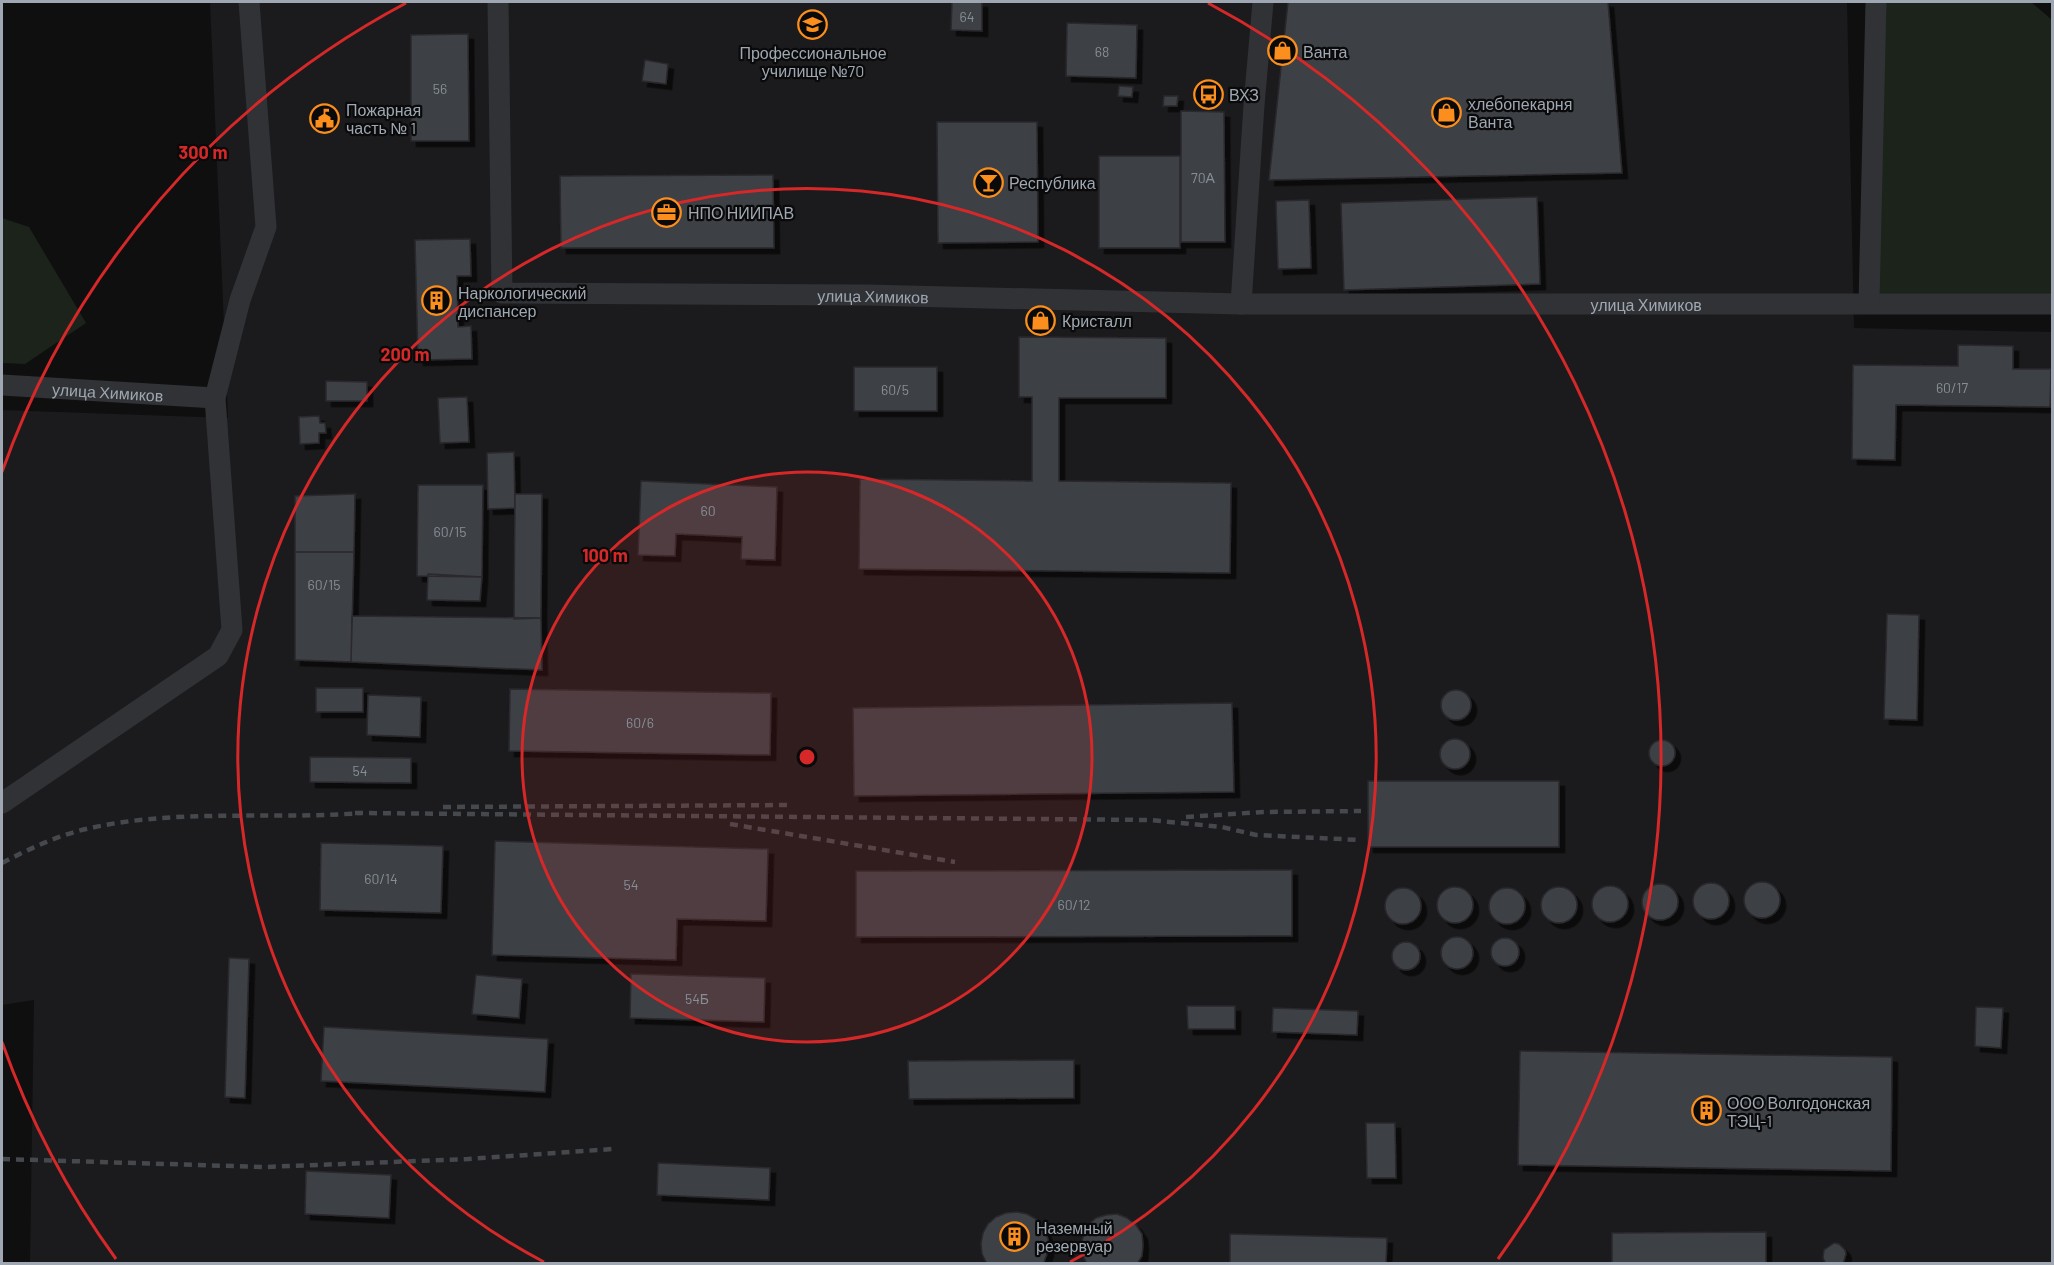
<svg xmlns="http://www.w3.org/2000/svg" width="2054" height="1265" viewBox="0 0 2054 1265" font-family="Barlow,sans-serif">
  <defs>
    <filter id="shadow"><feDropShadow dx="5.5" dy="5.5" stdDeviation="0" flood-color="#0009"/></filter>
  </defs>
  <rect width="100%" height="100%" fill="#0f0f10"/>
  <path fill="#1b1b1d" d="M 210,2 L 1847,2 L 1854,328 L 2052,332 L 2052,1263 L 30,1263 L 34,1000 L 2,1005 L 2,410 L 228,418 Z"/>
  <path fill="#1b231b" d="M 1876,2 L 2031,2 L 2052,20 L 2052,304 L 1869,303 Z
    M 2,218 L 29,227 L 86,323 L 25,364 L 2,363 Z"/>
  <path fill="#3e3f44" stroke="#29292d" stroke-width="1.5" filter="url(#shadow)" d="M 952,2 L 982,2 L 982,31 L 951,30 Z
    M 1288,2 L 1608,2 L 1622,173 L 1269,180 Z
    M 1067,23 L 1137,25 L 1136,78 L 1066,76 Z
    M 468,34 L 469,141 L 411,141 L 411,35 Z
    M 645,60 L 668,64 L 666,84 L 642,81 Z
    M 1119,86 L 1133,87 L 1132,97 L 1118,96 Z
    M 1164,96 L 1178,96 L 1177,106 L 1163,106 Z
    M 1181,111 L 1224,112 L 1225,242 L 1181,242 Z
    M 937,122 L 1037,122 L 1038,242 L 938,243 Z
    M 1099,156 L 1180,156 L 1180,248 L 1099,248 Z
    M 773,175 L 774,248 L 561,248 L 560,176 Z
    M 1537,197 L 1540,284 L 1344,290 L 1341,203 Z
    M 1309,200 L 1311,268 L 1278,269 L 1276,201 Z
    M 470,239 L 471,276 L 457,276 L 458,327 L 471,326 L 472,359 L 418,360 L 415,240 Z
    M 1019,337 L 1166,338 L 1166,398 L 1059,398 L 1059,481 L 1231,483 L 1230,573 L 859,569 L 860,479 L 1032,481 L 1032,397 L 1019,397 Z
    M 1958,345 L 2013,346 L 2013,369 L 2051,369 L 2050,407 L 1896,405 L 1895,460 L 1852,459 L 1853,365 L 1958,366 Z
    M 854,367 L 937,367 L 937,411 L 854,411 Z
    M 326,381 L 367,382 L 367,401 L 326,401 Z
    M 467,397 L 469,442 L 440,443 L 438,398 Z
    M 319,416 L 320,423 L 325,423 L 326,433 L 319,433 L 319,443 L 300,444 L 299,417 Z
    M 514,452 L 515,508 L 488,509 L 487,453 Z
    M 641,481 L 777,487 L 775,560 L 741,559 L 742,537 L 676,534 L 675,556 L 638,555 Z
    M 418,485 L 483,485 L 482,577 L 417,576 Z
    M 355,494 L 354,552 L 295,552 L 295,496 Z
    M 515,494 L 542,494 L 541,618 L 514,619 Z
    M 295,552 L 354,552 L 351,662 L 295,660 Z
    M 428,574 L 482,577 L 480,601 L 427,600 Z
    M 1887,614 L 1919,615 L 1917,720 L 1884,719 Z
    M 352,616 L 541,618 L 542,670 L 351,662 Z
    M 316,688 L 363,688 L 363,712 L 316,712 Z
    M 510,689 L 771,693 L 770,755 L 509,751 Z
    M1441 705a15 15 0 1 1 30 0a15 15 0 1 1-30 0Z
    M 368,695 L 421,697 L 420,737 L 367,735 Z
    M 1232,703 L 1234,792 L 854,796 L 853,708 Z
    M1440 754a15 15 0 1 1 30 0a15 15 0 1 1-30 0Z
    M1649 753a13 13 0 1 1 26 0a13 13 0 1 1-26 0Z
    M 310,757 L 411,758 L 411,783 L 310,782 Z
    M 1368,781 L 1559,781 L 1559,847 L 1368,847 Z
    M 495,841 L 768,849 L 766,921 L 677,919 L 676,960 L 492,955 Z
    M 321,843 L 443,846 L 441,913 L 320,910 Z
    M 1292,870 L 1292,936 L 856,937 L 856,871 Z
    M1744 900a18 18 0 1 1 36 0a18 18 0 1 1-36 0Z
    M1693 901a18 18 0 1 1 36 0a18 18 0 1 1-36 0Z
    M1642 902a18 18 0 1 1 36 0a18 18 0 1 1-36 0Z
    M1592 904a18 18 0 1 1 36 0a18 18 0 1 1-36 0Z
    M1541 905a18 18 0 1 1 36 0a18 18 0 1 1-36 0Z
    M1437 905a18 18 0 1 1 36 0a18 18 0 1 1-36 0Z
    M1489 906a18 18 0 1 1 36 0a18 18 0 1 1-36 0Z
    M1385 906a18 18 0 1 1 36 0a18 18 0 1 1-36 0Z
    M1441 953a16 16 0 1 1 32 0a16 16 0 1 1-32 0Z
    M1491 952a14 14 0 1 1 28 0a14 14 0 1 1-28 0Z
    M1392 956a14 14 0 1 1 28 0a14 14 0 1 1-28 0Z
    M 229,958 L 249,959 L 245,1098 L 225,1097 Z
    M 631,974 L 765,978 L 764,1022 L 630,1018 Z
    M 476,975 L 522,979 L 519,1018 L 472,1014 Z
    M 1187,1006 L 1235,1006 L 1235,1029 L 1188,1029 Z
    M 1976,1007 L 2003,1008 L 2001,1048 L 1975,1046 Z
    M 1273,1008 L 1358,1011 L 1357,1035 L 1272,1032 Z
    M 324,1027 L 548,1039 L 545,1092 L 321,1081 Z
    M 1520,1051 L 1892,1057 L 1891,1171 L 1518,1165 Z
    M 1074,1060 L 1074,1098 L 909,1099 L 908,1061 Z
    M 1366,1123 L 1395,1123 L 1396,1178 L 1367,1178 Z
    M 658,1163 L 770,1168 L 769,1200 L 657,1195 Z
    M 306,1171 L 391,1175 L 389,1218 L 305,1214 Z
    M 1017,1212 L 1027,1214 L 1036,1219 L 1044,1228 L 1048,1239 L 1048,1251 L 1044,1262 L 1043,1264 L 987,1264 L 982,1254 L 981,1244 L 983,1233 L 988,1224 L 996,1217 L 1006,1213 Z
    M 1117,1214 L 1127,1218 L 1136,1225 L 1142,1234 L 1143,1245 L 1142,1256 L 1137,1264 L 1087,1264 L 1082,1253 L 1081,1243 L 1088,1225 L 1096,1218 L 1106,1215 Z
    M 1766,1232 L 1766,1264 L 1612,1264 L 1612,1233 Z
    M 1230,1234 L 1387,1238 L 1386,1264 L 1230,1264 Z
    M 1834,1243 L 1839,1244 L 1845,1250 L 1846,1254 L 1843,1264 L 1826,1264 L 1823,1258 L 1824,1250 Z"/>
  <g fill="none" stroke-linecap="round" stroke-linejoin="round">
    <g stroke="#303236" stroke-width="21">
      <path id="s1" d="M 498,2 L 502,293 L 867,295 L 1241,304"/>
      <path id="s2" d="M 1263,2 L 1254,105 L 1241,304 L 2052,304"/>
      <path d="M 1869,303 L 1876,2"/>
      <path id="s3" d="M 2,385 L 215,398"/>
      <path d="M 2,803 L 218,656 L 232,630 L 215,398 L 240,300 L 266,227 L 249,2"/>
    </g>
    <path stroke="#45484d" stroke-width="4.5" stroke-dasharray="8 6" stroke-linecap="butt" d="M 443,807 L 792,805
      M 355,813 L 1150,820 L 1222,827 L 1256,835 L 1360,840
      M 1186,817 L 1263,812 L 1361,811
      M 730,824 L 955,862
      M 2,863 C 29,849 56,836 86,829 C 176,808 270,820 362,813
      M 2,1159 L 265,1167 L 468,1159 L 613,1149"/>
  </g>
  <circle cx="807" cy="757" r="285" fill="#d62828" fill-opacity=".12"/>
  <g fill="none" stroke="#d62828" stroke-width="3">
    <circle cx="807" cy="757" r="285"/>
    <path d="M544 1262A569 569 0 1 1 1070 1262"/>
    <path d="M116 1259A854 854 0 0 1 2 1042M2 472A854 854 0 0 1 406 3M1208 3A854 854 0 0 1 1498 1259"/>
  </g>
  <defs>
    <symbol id="university-ring" viewBox="-11 -11 22 22"><circle r="9.5" fill="#0a0a0b" stroke="#fb8e1c" stroke-width="1.5"/><path d="M0-5L7-2L0 1L-7-2ZM-4 1L0 2.5L4 1V4Q0 6-4 4Z" fill="#fb8e1c"/></symbol>
    <symbol id="shop-ring" viewBox="-11 -11 22 22"><circle r="9.5" fill="#0a0a0b" stroke="#fb8e1c" stroke-width="1.5"/><path d="M-5-2.5h2.3a2.7 3.5 0 0 1 5.4 0H5L5.5 6h-11ZM-1.5-2.5h3a1.5 2.3 0 0 0-3 0Z" fill="#fb8e1c"/></symbol>
    <symbol id="bus-ring" viewBox="-11 -11 22 22"><circle r="9.5" fill="#0a0a0b" stroke="#fb8e1c" stroke-width="1.5"/><path d="M-5-6H5V4H4V6H2V4H-2V6H-4V4H-5ZM-3.5-4V0h7V-4ZM-3.5 1.2v1.5H-2V1.2ZM2 1.2v1.5H3.5V1.2Z" fill="#fb8e1c"/></symbol>
    <symbol id="civic-ring" viewBox="-11 -11 22 22"><circle r="9.5" fill="#0a0a0b" stroke="#fb8e1c" stroke-width="1.5"/><path d="M-.6-6.5H3V-4.5H.6V-3L4-1V1h2V6H-6V1h2V-1L-.6-3ZM-1.2 2.5V6h2.4V2.5Z" fill="#fb8e1c"/></symbol>
    <symbol id="bar-ring" viewBox="-11 -11 22 22"><circle r="9.5" fill="#0a0a0b" stroke="#fb8e1c" stroke-width="1.5"/><path d="M-6-5H6L.8 .8V4.5H3.5V6h-7V4.5H-.8V.8Z" fill="#fb8e1c"/></symbol>
    <symbol id="office-ring" viewBox="-11 -11 22 22"><circle r="9.5" fill="#0a0a0b" stroke="#fb8e1c" stroke-width="1.5"/><path d="M-6-3h4V-5.5h4V-3h4V5H-6ZM-1-4.5V-3h2v-1.5ZM-6 0V1H6V0Z" fill="#fb8e1c"/></symbol>
    <symbol id="building-ring" viewBox="-11 -11 22 22"><circle r="9.5" fill="#0a0a0b" stroke="#fb8e1c" stroke-width="1.5"/><path d="M-4-6H4V6H1V3H-1V6H-4ZM-2.5-4.3h1.7v1.8h-1.7ZM.8-4.3h1.7v1.8H.8ZM-2.5-1h1.7V.8h-1.7ZM.8-1h1.7V.8H.8Z" fill="#fb8e1c"/></symbol>
  </defs>
  <g fill-rule="evenodd">
    <use href="#university-ring" x="796" y="8" width="33" height="33"/>
    <use href="#shop-ring" x="1266" y="34" width="33" height="33"/>
    <use href="#bus-ring" x="1192" y="78" width="33" height="33"/>
    <use href="#shop-ring" x="1430" y="96" width="33" height="33"/>
    <use href="#civic-ring" x="308" y="102" width="33" height="33"/>
    <use href="#bar-ring" x="972" y="166" width="33" height="33"/>
    <use href="#office-ring" x="650" y="196" width="33" height="33"/>
    <use href="#building-ring" x="420" y="284" width="33" height="33"/>
    <use href="#shop-ring" x="1024" y="304" width="33" height="33"/>
    <use href="#building-ring" x="1690" y="1094" width="33" height="33"/>
    <use href="#building-ring" x="998" y="1220" width="33" height="33"/>
  </g>
  <g text-anchor="middle" dominant-baseline="central" stroke-width="4.5" stroke-linejoin="round" paint-order="stroke">
    <g font-size="14" fill="#878e96">
      <text x="967" y="16">64</text>
      <text x="1102" y="51">68</text>
      <text x="440" y="88">56</text>
      <text x="1203" y="177">70А</text>
      <text x="1952" y="387">60/17</text>
      <text x="895" y="389">60/5</text>
      <text x="708" y="510">60</text>
      <text x="450" y="531">60/15</text>
      <text x="324" y="584">60/15</text>
      <text x="640" y="722">60/6</text>
      <text x="360" y="770">54</text>
      <text x="381" y="878">60/14</text>
      <text x="631" y="884">54</text>
      <text x="1074" y="904">60/12</text>
      <text x="697" y="998">54Б</text>
    </g>
    <g font-size="16" fill="#9fa8b2" stroke="#0a0a0b" text-anchor="start">
      <text x="1303" y="51">Ванта</text>
      <text x="813" y="52" text-anchor="middle">Профессиональное<tspan x="813" dy="18">училище №70</tspan></text>
      <text x="1229" y="94">ВХЗ</text>
      <text x="1468" y="103">хлебопекарня<tspan x="1468" dy="18">Ванта</tspan></text>
      <text x="346" y="109">Пожарная<tspan x="346" dy="18">часть № 1</tspan></text>
      <text x="1009" y="182">Республика</text>
      <text x="688" y="212">НПО НИИПАВ</text>
      <text x="458" y="292">Наркологический<tspan x="458" dy="18">диспансер</tspan></text>
      <text x="1062" y="320">Кристалл</text>
      <text x="1727" y="1102">ООО Волгодонская<tspan x="1727" dy="18">ТЭЦ-1</tspan></text>
      <text x="1036" y="1227">Наземный<tspan x="1036" dy="18">резервуар</tspan></text>
    </g>
    <g font-size="16" fill="#9fa8b2" stroke="#0a0a0b">
      <text stroke="none"><textPath href="#s1" startOffset="662">улица Химиков</textPath></text>
      <text stroke="none"><textPath href="#s2" startOffset="708">улица Химиков</textPath></text>
      <text stroke="none"><textPath href="#s3" startOffset="106">улица Химиков</textPath></text>
    </g>
  </g>
  <circle cx="807" cy="757" r="9" fill="#d62828" stroke="#0a0a0b" stroke-width="3"/>
  <g font-size="18" text-anchor="middle" font-weight="bold" fill="#d62828" stroke="#0a0a0b" stroke-width="4.5" stroke-linejoin="round" paint-order="stroke">
    <text x="203" y="159">300 m</text>
    <text x="405" y="361">200 m</text>
    <text x="605" y="562">100 m</text>
  </g>
  <rect width="2054" height="1265" fill="none" stroke="#9fa8b2" stroke-width="6"/>
</svg>
